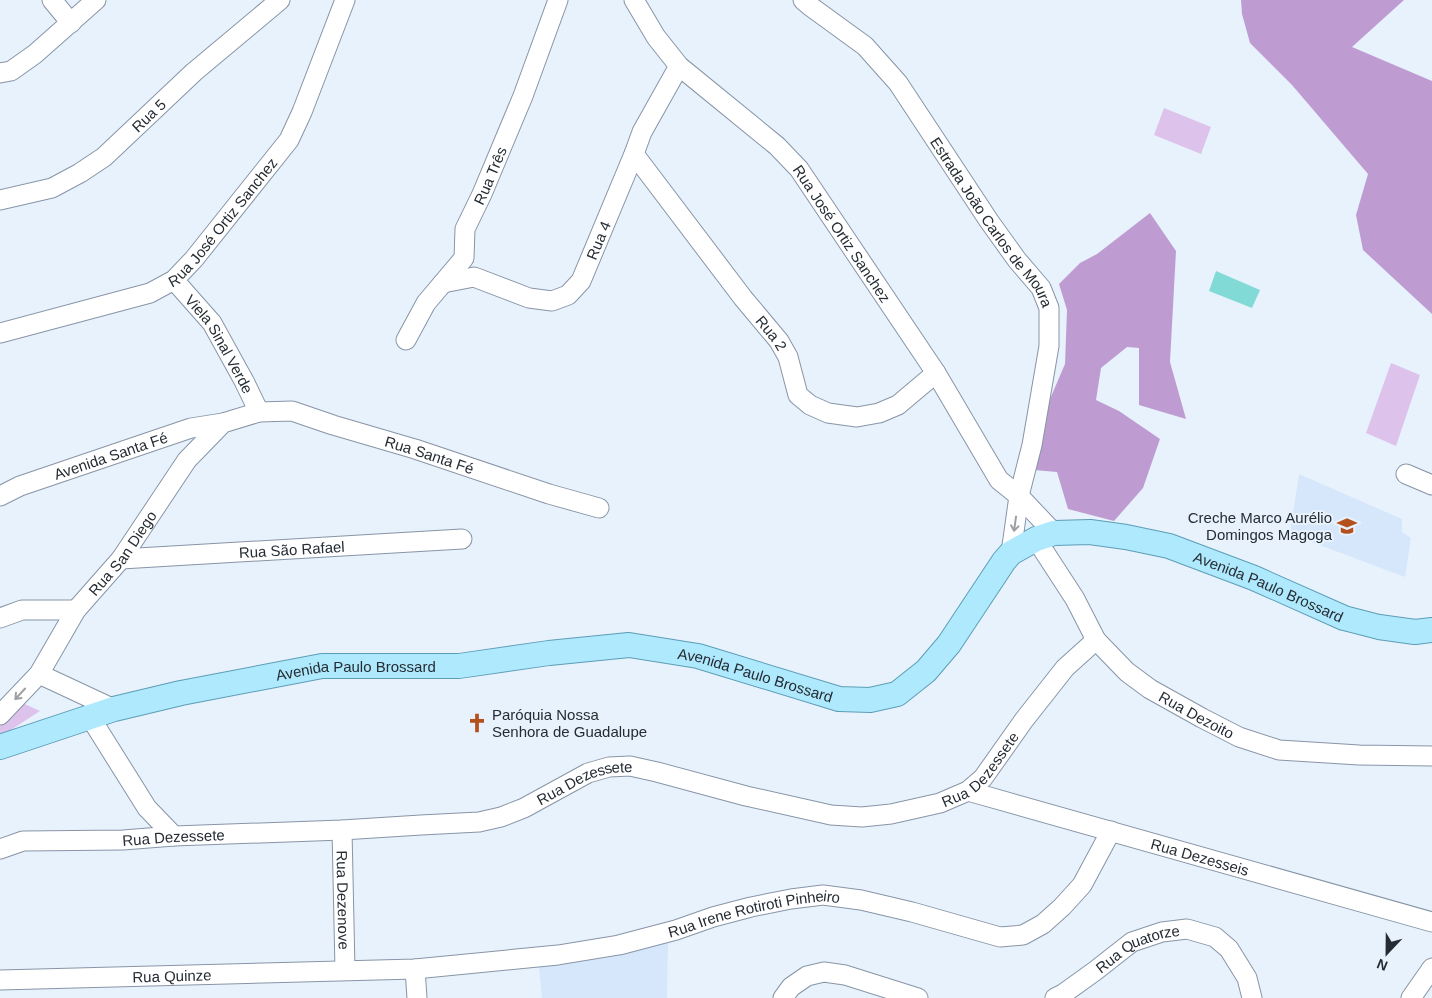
<svg xmlns="http://www.w3.org/2000/svg" width="1432" height="998" viewBox="0 0 1432 998" font-family="Helvetica,sans-serif">
  <rect width="100%" height="100%" fill="#e8f2fd"/>
  <path fill="#d7e7fb" d="M 1299,474 L 1402,519 L 1402,532 L 1411,538 L 1405,577 L 1290,534 Z
    M 668,943 L 667,998 L 542,998 L 539,967 L 578,962 Z"/>
  <path fill="#ddc3eb" d="M 1164,108 L 1211,127 L 1201,154 L 1154,135 Z
    M 1391,363 L 1420,375 L 1396,446 L 1366,433 Z
    M 18,701 L 40,711 L 0,737 L 0,721 Z"/>
  <path fill="#be9cd2" d="M 1241,0 L 1404,0 L 1352,47 L 1432,81 L 1432,314 L 1363,250 L 1356,215 L 1368,174 L 1292,85 L 1250,43 L 1242,14 Z
    M 1150,213 L 1176,251 L 1170,362 L 1186,419 L 1139,405 L 1139,348 L 1127,347 L 1101,368 L 1096,400 L 1119,411 L 1160,439 L 1143,488 L 1114,521 L 1068,509 L 1057,472 L 1034,470 L 1039,437 L 1050,399 L 1065,364 L 1067,310 L 1059,284 L 1080,263 L 1097,254 Z"/>
  <path fill="#82dad6" d="M 1216,271 L 1260,290 L 1252,308 L 1209,291 Z"/>
  <g fill="none" stroke-linecap="round" stroke-linejoin="round">
    <defs>
      <g id="minor">
        <path d="M 52,0 L 71,23"/>
        <path id="s1" d="M 634,0 L 656,37 L 679,66 L 777,146 L 799,169 L 936,373 L 999,480 L 1019,496 L 1054,533"/>
        <path id="s2" d="M 803,0 L 810,6 L 865,46 L 898,83 L 989,221 L 1017,260 L 1041,288 L 1049,308 L 1049,346 L 1032,445 L 1019,496 L 1011,553"/>
        <path d="M 0,73 L 11,71 L 35,54 L 96,0"/>
        <path id="s3" d="M 634,154 L 743,298 L 779,341 L 788,357 L 798,395 L 810,405 L 828,413 L 857,417 L 879,413 L 898,405 L 936,373"/>
        <path id="s4" d="M 0,200 L 52,188 L 80,173 L 104,157 L 194,72 L 280,0"/>
        <path id="s5" d="M 174,280 L 212,323 L 244,381 L 259,412"/>
        <path id="s6" d="M 443,283 L 474,277 L 529,298 L 552,301 L 568,295 L 581,281 L 634,154 L 642,132 L 679,66"/>
        <path id="s7" d="M 0,333 L 150,293 L 174,280 L 194,259 L 289,140 L 302,112 L 345,0"/>
        <path id="s8" d="M 406,340 L 426,303 L 464,258 L 465,229 L 482,194 L 523,96 L 558,0"/>
        <path d="M 1406,474 L 1432,485"/>
        <path id="s9" d="M 0,496 L 20,486 L 191,428 L 223,423"/>
        <path id="s10" d="M 1036,539 L 1075,599 L 1096,640 L 1127,672 L 1150,689 L 1202,718 L 1239,737 L 1279,750 L 1359,755 L 1432,756"/>
        <path id="s11" d="M 121,559 L 462,539"/>
        <path d="M 0,618 L 22,610 L 76,610"/>
        <path d="M 39,674 L 114,709"/>
        <path id="s12" d="M 0,715 L 39,674 L 76,610 L 121,559 L 187,460 L 223,423 L 259,412 L 292,411 L 333,425 L 415,449 L 549,494 L 599,508"/>
        <path d="M 90,717 L 147,808 L 174,836"/>
        <path id="s13" d="M 968,791 L 1432,922"/>
        <path id="s14" d="M 342,830 L 345,970"/>
        <path id="s15" d="M 0,849 L 23,841 L 123,840 L 174,836 L 342,830 L 421,825 L 479,822 L 501,817 L 524,808 L 588,773 L 609,767 L 630,766 L 657,772 L 746,796 L 831,815 L 862,817 L 891,814 L 940,803 L 968,791 L 983,778 L 1024,720 L 1065,668 L 1096,640"/>
        <path d="M 415,969 L 417,998"/>
        <path id="s16" d="M 0,980 L 415,969 L 558,955 L 619,945 L 676,930 L 713,917 L 751,907 L 791,899 L 823,895 L 861,900 L 912,912 L 1000,937 L 1023,935 L 1043,924 L 1062,907 L 1082,885 L 1111,831"/>
        <path d="M 783,998 L 791,987 L 807,976 L 824,972 L 845,975 L 918,998"/>
        <path id="s17" d="M 1055,998 L 1063,994 L 1095,971 L 1132,942 L 1162,932 L 1187,929 L 1215,937 L 1229,949 L 1247,978 L 1252,998"/>
        <path d="M 1411,998 L 1432,968"/>
      </g>
      <g id="major">
        <path id="s18" d="M 0,747 L 114,709 L 181,693 L 322,666 L 459,666 L 549,653 L 629,645 L 698,656 L 839,699 L 870,700 L 897,694 L 926,671 L 949,644 L 1004,561 L 1011,553 L 1036,539 L 1054,533 L 1090,532 L 1126,537 L 1169,546 L 1254,578 L 1344,618 L 1379,627 L 1415,632 L 1432,630"/>
      </g>
    </defs>
    <use href="#minor" stroke="#8795a7" stroke-width="21"/>
    <use href="#major" stroke="#5c9db6" stroke-width="26"/>
    <use href="#minor" stroke="#fff" stroke-width="19"/>
    <use href="#major" stroke="#afe9fd" stroke-width="24"/>
  </g>
  <defs><path id="oneway-shaft" d="M-6 0H5M1.5-3L5.5 0L1.5 3" fill="none" stroke-width="1.6" stroke-linecap="round" stroke-linejoin="round" transform="scale(1.25)"/></defs>
  <g stroke="#9da0a3">
    <use href="#oneway-shaft" transform="translate(1015 524) rotate(98)"/>
    <use href="#oneway-shaft" transform="translate(20 694) rotate(133)"/>
  </g>
  <defs>
    <symbol id="school-bare" viewBox="-9 -9 18 18"><path d="M0-5L7-2L0 1L-7-2ZM-4 1L0 2.5L4 1V4Q0 6-4 4Z" fill="#b4501d" stroke="#e8f2fd" stroke-width="2.5" paint-order="stroke"/></symbol>
    <symbol id="church-bare" viewBox="-9 -9 18 18"><path d="M-1.2-6h2.4v3.5h3.3v2.4h-3.3V6h-2.4V-.1h-3.3v-2.4h3.3Z" fill="#b4501d" stroke="#e8f2fd" stroke-width="2.5" paint-order="stroke"/></symbol>
  </defs>
  <g fill-rule="evenodd">
    <use href="#school-bare" x="1333" y="512" width="28" height="28"/>
    <use href="#church-bare" x="463" y="709" width="28" height="28"/>
  </g>
  <g text-anchor="middle" dominant-baseline="central" stroke-width="4" stroke-linejoin="round" paint-order="stroke">
    <g font-size="15" fill="#262c33" stroke="#e8f2fd">
      <text stroke="none"><textPath href="#s4" startOffset="175">Rua 5</textPath></text>
      <text stroke="none"><textPath href="#s8" startOffset="189">Rua Três</textPath></text>
      <text stroke="none"><textPath href="#s7" startOffset="258">Rua José Ortiz Sanchez</textPath></text>
      <text stroke="none"><textPath href="#s2" startOffset="295">Estrada João Carlos de Moura</textPath></text>
      <text stroke="none"><textPath href="#s1" startOffset="316">Rua José Ortiz Sanchez</textPath></text>
      <text stroke="none"><textPath href="#s6" startOffset="194">Rua 4</textPath></text>
      <text stroke="none"><textPath href="#s3" startOffset="226">Rua 2</textPath></text>
      <text stroke="none"><textPath href="#s5" startOffset="79">Viela Sinal Verde</textPath></text>
      <text stroke="none"><textPath href="#s9" startOffset="118">Avenida Santa Fé</textPath></text>
      <text stroke="none"><textPath href="#s12" startOffset="584">Rua Santa Fé</textPath></text>
      <text stroke="none"><textPath href="#s11" startOffset="171">Rua São Rafael</textPath></text>
      <text stroke="none"><textPath href="#s12" startOffset="204">Rua San Diego</textPath></text>
      <text stroke="none"><textPath href="#s18" startOffset="1371">Avenida Paulo Brossard</textPath></text>
      <text stroke="none"><textPath href="#s18" startOffset="366">Avenida Paulo Brossard</textPath></text>
      <text stroke="none"><textPath href="#s18" startOffset="771">Avenida Paulo Brossard</textPath></text>
      <text stroke="none"><textPath href="#s10" startOffset="244">Rua Dezoito</textPath></text>
      <text stroke="none"><textPath href="#s15" startOffset="1015">Rua Dezessete</textPath></text>
      <text stroke="none"><textPath href="#s15" startOffset="595">Rua Dezessete</textPath></text>
      <text stroke="none"><textPath href="#s15" startOffset="175">Rua Dezessete</textPath></text>
      <text stroke="none"><textPath href="#s13" startOffset="241">Rua Dezesseis</textPath></text>
      <text stroke="none"><textPath href="#s14" startOffset="70">Rua Dezenove</textPath></text>
      <text stroke="none"><textPath href="#s16" startOffset="760">Rua Irene Rotiroti Pinheiro</textPath></text>
      <text stroke="none"><textPath href="#s17" startOffset="98">Rua Quatorze</textPath></text>
      <text stroke="none"><textPath href="#s16" startOffset="172">Rua Quinze</textPath></text>
    </g>
    <g font-size="15" fill="#262c33" stroke="#e8f2fd" text-anchor="end">
      <text x="1332" y="517">Creche Marco Aurélio<tspan x="1332" dy="17">Domingos Magoga</tspan></text>
      <text x="492" y="714" text-anchor="start">Paróquia Nossa<tspan x="492" dy="17">Senhora de Guadalupe</tspan></text>
    </g>
  </g>
  <g transform="translate(1387 953) rotate(202)" stroke="#e8f2fd" stroke-width="4" paint-order="stroke">
  <path d="M0-4L9 19L0 12L-9 19Z" fill="#262c33"/>
  <text y="-8" font-size="14" font-weight="bold" text-anchor="middle" fill="#262c33">N</text>
  </g>
</svg>
